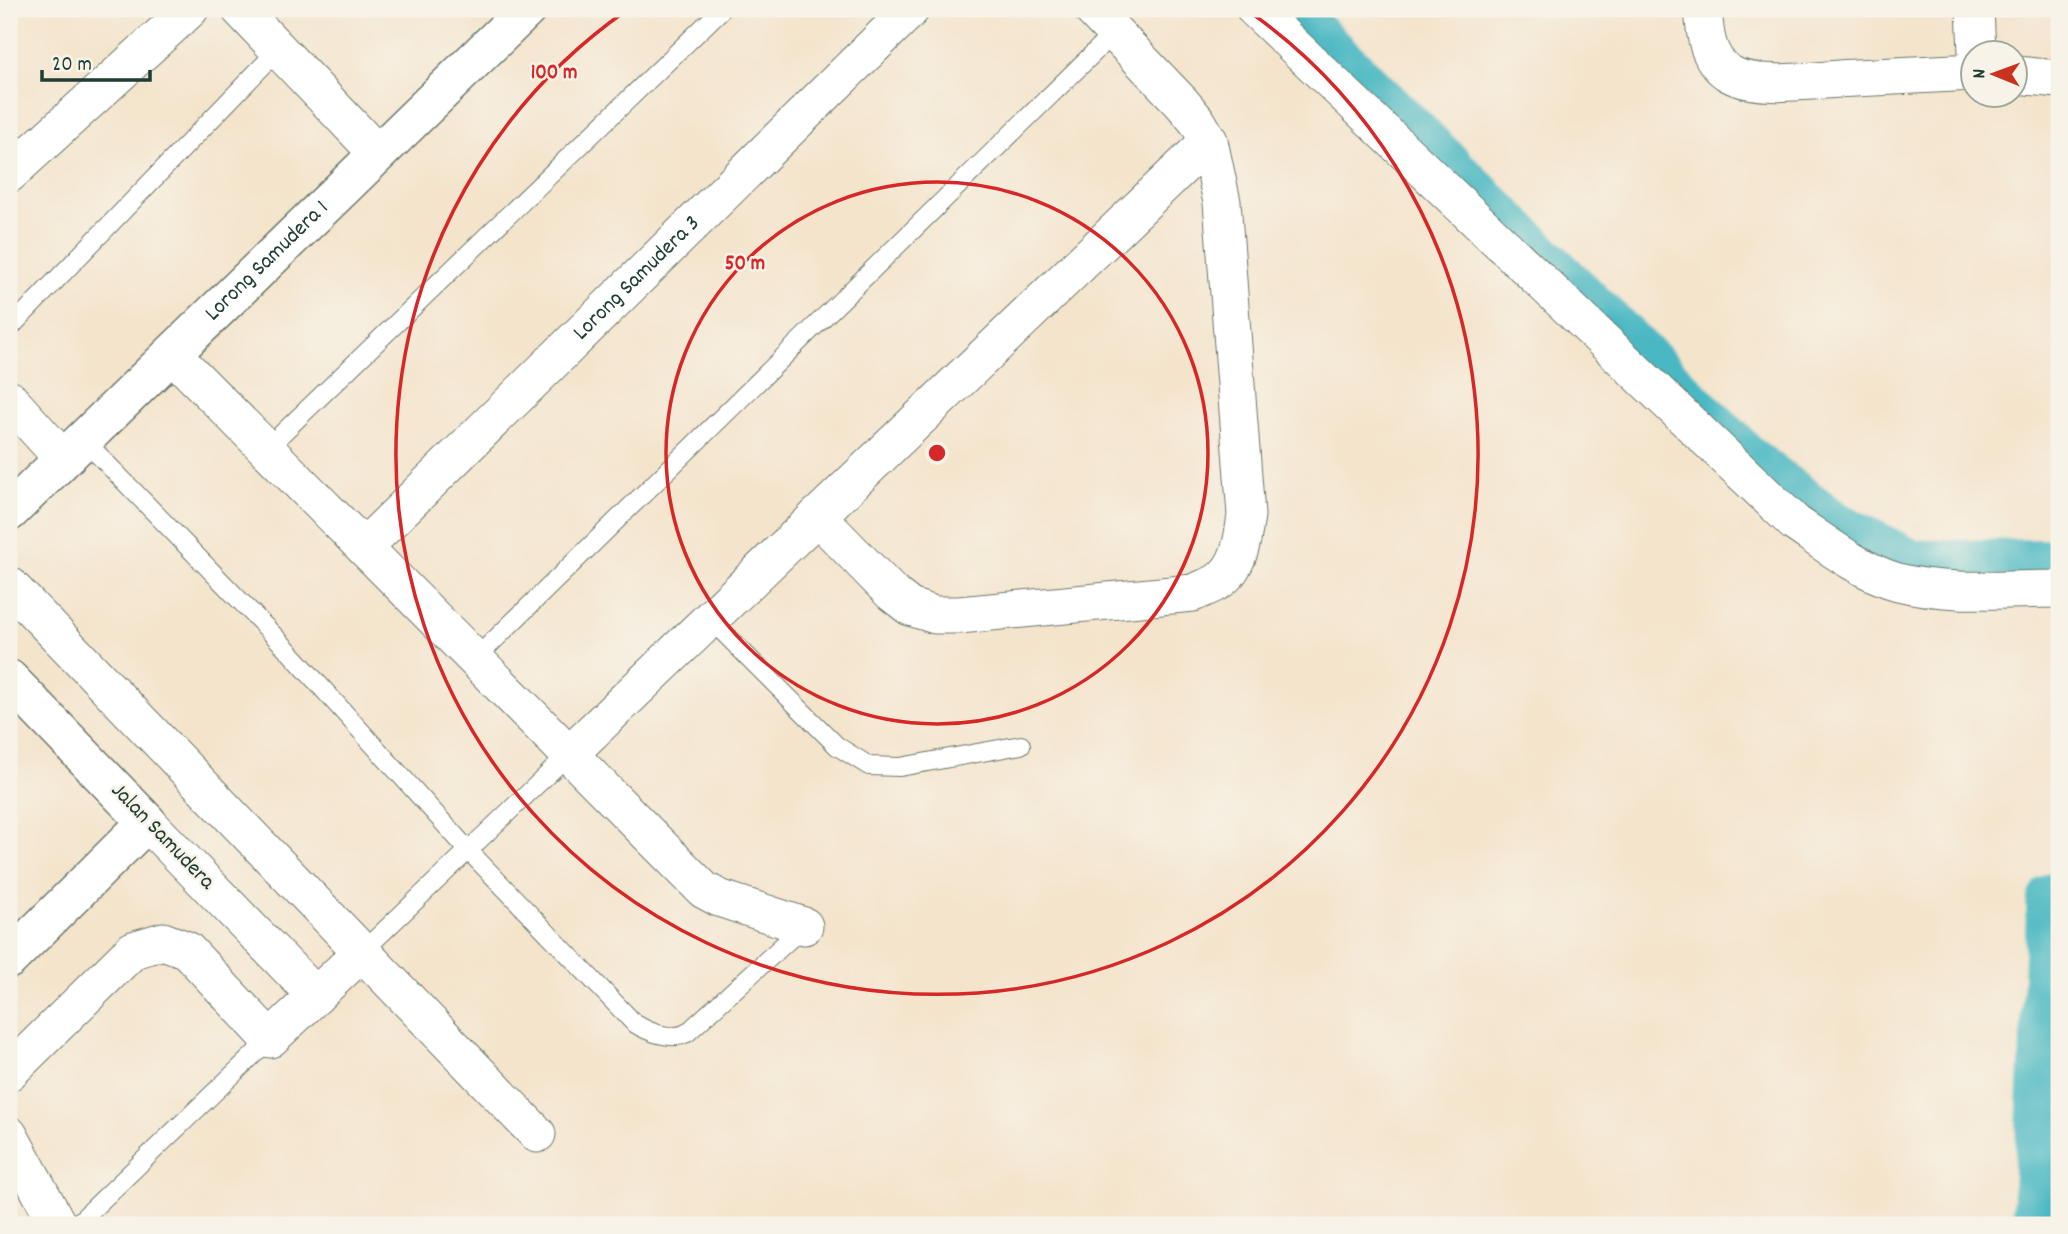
<svg xmlns="http://www.w3.org/2000/svg" width="2068" height="1234" viewBox="0 0 2068 1234" font-family="Dekko,sans-serif">
  <rect width="100%" height="100%" fill="#f7f3e8"/>
  <filter id="ink" filterUnits="userSpaceOnUse"><feTurbulence type="fractalNoise" baseFrequency=".0143" numOctaves="2"/><feDisplacementMap in="SourceGraphic" scale="14" xChannelSelector="R" yChannelSelector="G"/><feConvolveMatrix kernelMatrix="1 2 1 2 8 2 1 2 1" color-interpolation-filters="sRGB"/></filter>
  <filter id="wash" filterUnits="userSpaceOnUse"><feTurbulence type="fractalNoise" baseFrequency=".00686" numOctaves="4" result="noise"/><feDisplacementMap in="SourceGraphic" scale="28" xChannelSelector="R" yChannelSelector="G"/><feGaussianBlur stdDeviation="1.57" result="paint"/><feColorMatrix in="noise" values="0 0 0 0 0 0 0 0 0 0 0 0 0 0 0 0 0 1.4 0 .05"/><feComposite in="paint" operator="in"/></filter>
  <g filter="url(#wash)">
    <rect width="100%" height="100%" fill="#f4e4cc"/>
    <g fill="none" stroke-linecap="round" stroke-linejoin="round">
      <path stroke="#4ab8c2" stroke-width="38" d="M 1296,9 L 1753,457 L 1835,519 L 1914,559 L 2059,558"/>
      <path stroke="#4ab8c2" stroke-width="65" d="M 2044,1225 L 2059,903"/>
    </g>
  </g>
  <g filter="url(#ink)">
    <g fill="none" stroke-linecap="round" stroke-linejoin="round">
      <defs>
        <path id="service" d="M 9,329 L 278,50
          M 83,439 L 287,649 L 468,850 L 634,1023 C 648,1032 671,1041 687,1033 L 804,926
          M 266,449 L 722,9
          M 710,619 L 837,746 L 869,766 L 900,767 L 1021,745
          M 475,659 L 1115,32
          M 362,952 L 569,754
          M 76,1225 L 270,1039"/>
        <g id="minor">
          <path d="M 240,9 L 378,154"/>
          <path d="M 1255,9 L 1795,523 C 1826,544 1862,572 1898,582 C 1949,595 2007,589 2059,589"/>
          <path d="M 1703,9 C 1705,32 1706,57 1727,72 C 1755,91 1821,79 1855,78 C 1894,76 1934,74 1974,72"/>
          <path d="M 1975,9 L 1977,52"/>
          <path d="M 2016,75 L 2059,79"/>
          <path d="M 9,174 L 190,9"/>
          <path d="M 172,354 L 704,890 L 719,898 L 804,926"/>
          <path d="M 9,399 L 63,459"/>
          <path d="M 817,516 L 892,593 L 910,607 L 935,615 L 959,615 L 1193,593 C 1201,589 1212,586 1219,581 C 1240,566 1243,538 1246,515 L 1222,202 L 1209,141 L 1197,121 L 1182,103 L 1092,9"/>
          <path id="s1" d="M 364,547 L 911,9"/>
          <path d="M 9,585 L 537,1134"/>
          <path d="M 569,754 L 1209,141"/>
          <path d="M 147,822 L 316,996"/>
          <path d="M 9,1072 L 133,950 L 163,941 L 187,950 L 270,1039 L 362,952"/>
          <path d="M 9,1135 L 58,1225"/>
        </g>
        <g id="tertiary">
          <path id="s2" d="M 9,512 L 527,9"/>
          <path d="M 9,679 L 147,822 L 9,959"/>
        </g>
      </defs>
      <use href="#service" stroke="#6a7769" stroke-width="20"/>
      <use href="#minor" stroke="#6a7769" stroke-width="39"/>
      <use href="#tertiary" stroke="#6a7769" stroke-width="41"/>
      <use href="#service" stroke="#fff" stroke-width="18"/>
      <use href="#minor" stroke="#fff" stroke-width="37"/>
      <use href="#tertiary" stroke="#fff" stroke-width="38"/>
    </g>
  </g>
  <g fill="none" stroke="#d62828" stroke-width="3.5">
    <circle cx="937" cy="453" r="271"/>
    <path d="M1247 10A541 541 0 1 1 627 10"/>
  </g>
  <g text-anchor="middle" dominant-baseline="central" stroke-width="5" stroke-linejoin="round" paint-order="stroke">
    <g font-size="23" fill="#1f3d34" stroke="#f7f3e8">
      <text stroke="none"><textPath href="#s2" startOffset="360">Lorong Samudera 1</textPath></text>
      <text stroke="none"><textPath href="#s1" startOffset="383">Lorong Samudera 3</textPath></text>
      <text transform="translate(162 837) rotate(46)">Jalan Samudera</text>
    </g>
  </g>
  <circle cx="937" cy="453" r="10" fill="#d62828" stroke="#f7f3e8" stroke-width="3.5"/>
  <g font-size="21" text-anchor="middle" font-weight="bold" fill="#d62828" stroke="#f7f3e8" stroke-width="5" stroke-linejoin="round" paint-order="stroke">
    <text x="554" y="78">100 m</text>
    <text x="745" y="269">50 m</text>
  </g>
  <rect width="2068" height="1234" fill="none" stroke="#f7f3e8" stroke-width="35"/>
  <g transform="translate(1994 74) rotate(271)"><circle r="33" fill="#f7f3e8" stroke="#a1aaa0" stroke-width="2"/>
  <path d="M0-5L12 26L0 18L-12 26Z" fill="#c8321e"/>
  <text y="-10" font-size="19" font-weight="bold" text-anchor="middle" fill="#1f3d34">N</text>
  </g>
  <path d="M42 70v10h108v-10" fill="none" stroke="#1f3d34" stroke-width="3.5"/>
  <text x="52" y="70" font-size="21" fill="#1f3d34" stroke="#f7f3e8" stroke-width="5" paint-order="stroke">20 m</text>
</svg>
